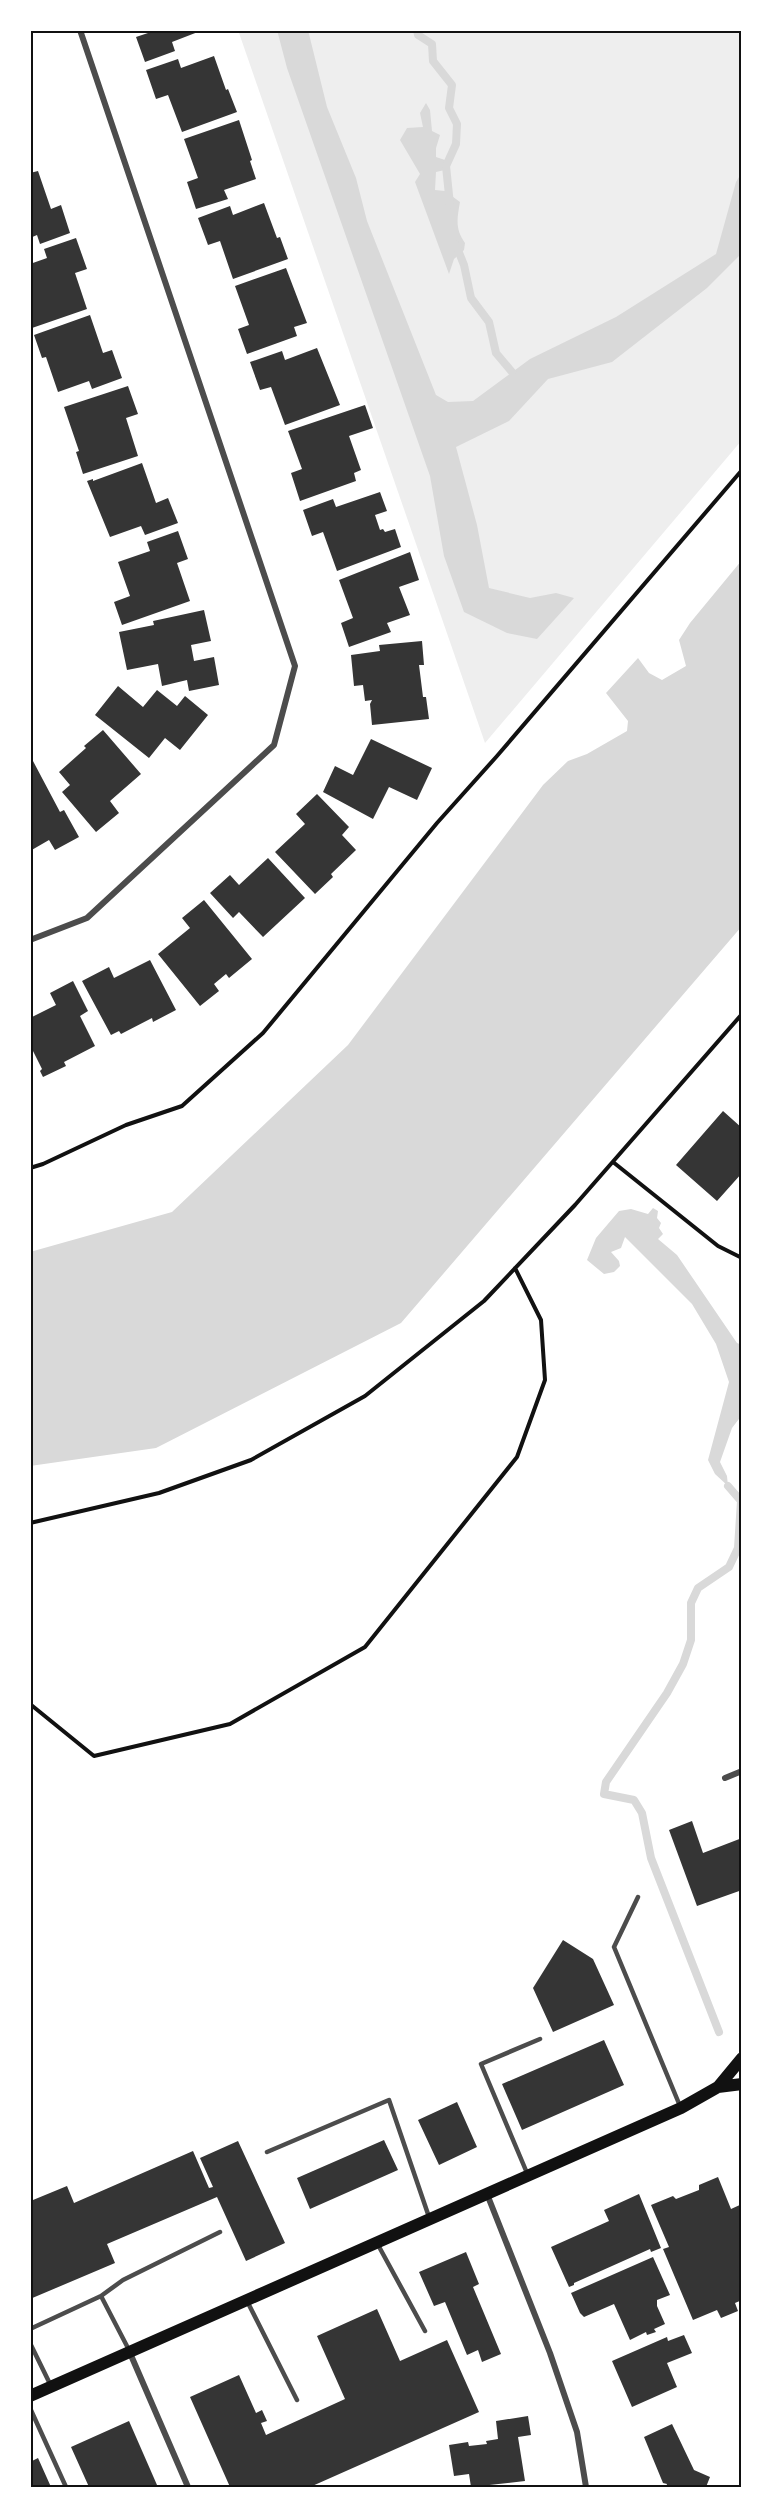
<svg xmlns="http://www.w3.org/2000/svg" width="772" height="2517" viewBox="0 0 772 2517" font-family="'DM Sans',sans-serif">
  <rect width="100%" height="100%" fill="#fff"/>
  <path fill="#eee" d="M 238,30 L 742,30 L 742,440 L 485,743 Z"/>
  <path fill="#d9d9d9" d="M 277,30 L 308,30 L 327,107 L 356,178 L 367,221 L 436,395 L 448,402 L 473,401 L 530,359 L 616,317 L 716,254 L 736,182 L 742,172 L 742,253 L 707,288 L 612,362 L 548,379 L 509,421 L 456,447 L 477,525 L 489,588 L 530,598 L 556,593 L 574,598 L 537,639 L 507,633 L 464,612 L 444,556 L 430,476 L 287,68 Z
    M 426,103 L 430,110 L 432,131 L 440,135 L 436,148 L 436,157 L 445,160 L 449,169 L 436,172 L 435,190 L 445,191 L 460,202 C 457,219 455,229 465,243 L 464,250 L 454,259 L 449,274 L 415,182 L 420,174 L 400,140 L 407,128 L 423,127 L 420,113 Z
    M 742,560 L 742,926 L 401,1323 L 156,1448 L 30,1466 L 30,1252 L 172,1212 L 348,1045 L 543,785 L 568,761 L 587,754 L 627,731 L 628,721 L 606,693 L 638,658 L 649,673 L 662,680 L 686,666 L 679,640 L 690,623 Z
    M 653,1208 L 658,1211 L 657,1218 L 661,1223 L 659,1228 L 663,1234 L 658,1239 L 677,1255 L 737,1343 L 742,1345 L 739,1354 L 742,1415 L 732,1428 L 720,1462 L 727,1476 L 728,1486 L 715,1474 L 708,1460 L 729,1382 L 716,1344 L 692,1304 L 625,1237 L 621,1248 L 611,1252 L 619,1261 L 620,1266 L 614,1272 L 604,1274 L 587,1260 L 596,1238 L 619,1211 L 631,1209 L 648,1214 Z"/>
  <g fill="none" stroke-linecap="round" stroke-linejoin="round">
    <path stroke="#d9d9d9" stroke-width="8" d="M 417,30 L 418,35 L 432,44 L 433,61 L 452,85 L 449,108 L 457,124 L 456,144 L 446,166 L 450,205
      M 456,245 L 464,265 L 471,298 L 489,322 L 496,353 L 512,372
      M 719,2032 L 651,1858 L 642,1813 L 634,1800 L 604,1794 L 606,1782 L 667,1693 L 683,1664 L 691,1640 L 691,1603 L 698,1588 L 729,1567 L 738,1548 L 741,1501 L 728,1486"/>
  </g>
  <path fill="#353535" d="M 147,30 L 203,30 L 172,42 L 175,51 L 145,62 L 136,37 L 148,33 Z
    M 214,56 L 226,90 L 228,89 L 237,112 L 182,132 L 168,95 L 156,99 L 146,70 L 178,59 L 181,68 Z
    M 239,120 L 252,160 L 250,161 L 256,179 L 224,190 L 228,199 L 196,209 L 187,182 L 198,178 L 184,139 Z
    M 38,171 L 51,209 L 61,205 L 70,233 L 40,244 L 37,235 L 30,238 L 30,173 Z
    M 264,203 L 277,238 L 280,237 L 288,259 L 233,279 L 220,241 L 208,245 L 198,218 L 230,206 L 233,215 Z
    M 76,238 L 87,269 L 75,273 L 87,309 L 32,328 L 30,264 L 47,258 L 44,249 Z
    M 286,268 L 307,323 L 294,327 L 297,336 L 247,354 L 238,329 L 249,325 L 235,286 Z
    M 90,315 L 103,353 L 112,350 L 122,378 L 92,389 L 89,381 L 58,392 L 46,357 L 42,358 L 34,335 Z
    M 317,348 L 340,405 L 285,425 L 271,387 L 260,390 L 250,362 L 282,351 L 285,360 Z
    M 128,386 L 138,414 L 126,418 L 138,456 L 83,474 L 76,452 L 79,451 L 64,407 Z
    M 365,405 L 373,428 L 349,436 L 361,470 L 354,473 L 356,481 L 300,501 L 291,473 L 302,469 L 288,431 Z
    M 142,463 L 156,503 L 168,498 L 178,523 L 145,535 L 141,526 L 110,537 L 87,481 L 93,479 L 93,481 Z
    M 380,492 L 387,511 L 375,515 L 380,530 L 383,529 L 385,532 L 395,529 L 401,547 L 337,571 L 323,532 L 312,536 L 303,510 L 333,499 L 336,507 Z
    M 178,531 L 188,559 L 177,563 L 190,601 L 122,625 L 114,602 L 130,596 L 118,562 L 150,551 L 147,542 Z
    M 410,552 L 419,580 L 399,587 L 410,615 L 387,623 L 391,632 L 349,647 L 341,623 L 353,618 L 339,580 Z
    M 204,610 L 211,641 L 191,645 L 194,661 L 214,657 L 219,685 L 189,691 L 187,680 L 162,686 L 158,664 L 127,670 L 119,632 L 154,625 L 153,621 Z
    M 422,641 L 424,665 L 419,665 L 423,697 L 426,697 L 429,719 L 372,725 L 370,704 L 372,700 L 365,701 L 363,685 L 354,686 L 351,655 L 380,651 L 379,645 Z
    M 118,686 L 143,707 L 157,690 L 177,706 L 185,696 L 208,715 L 180,750 L 165,738 L 149,758 L 95,715 Z
    M 103,730 L 141,774 L 110,801 L 119,813 L 96,832 L 62,792 L 70,785 L 59,772 L 86,748 L 84,746 Z
    M 371,739 L 432,768 L 417,800 L 389,787 L 373,819 L 323,792 L 335,766 L 353,775 Z
    M 33,761 L 60,812 L 64,810 L 79,837 L 55,850 L 49,840 L 30,851 L 30,763 Z
    M 317,794 L 349,827 L 342,835 L 356,850 L 331,874 L 333,877 L 315,894 L 275,852 L 305,824 L 296,814 Z
    M 268,858 L 305,898 L 263,937 L 239,912 L 233,918 L 210,893 L 230,875 L 239,885 Z
    M 204,900 L 252,959 L 229,978 L 226,974 L 214,984 L 219,991 L 200,1006 L 158,954 L 190,928 L 182,918 Z
    M 150,960 L 176,1010 L 153,1022 L 152,1018 L 121,1034 L 119,1031 L 111,1035 L 82,981 L 109,967 L 114,978 Z
    M 73,981 L 88,1011 L 80,1016 L 95,1046 L 64,1062 L 66,1066 L 43,1077 L 40,1071 L 42,1069 L 30,1045 L 30,1018 L 56,1005 L 50,993 Z
    M 723,1111 L 742,1128 L 742,1173 L 717,1201 L 676,1165 Z
    M 692,1821 L 703,1853 L 742,1838 L 742,1890 L 697,1906 L 669,1830 Z
    M 563,1940 L 593,1959 L 614,2005 L 553,2032 L 533,1988 Z
    M 604,2040 L 624,2085 L 522,2130 L 502,2084 Z
    M 457,2102 L 477,2147 L 439,2165 L 418,2120 Z
    M 384,2140 L 398,2170 L 310,2209 L 297,2178 Z
    M 238,2141 L 285,2243 L 246,2261 L 217,2197 L 107,2244 L 115,2263 L 30,2299 L 30,2194 L 33,2200 L 67,2186 L 74,2203 L 193,2151 L 209,2188 L 213,2187 L 200,2158 Z
    M 718,2177 L 731,2209 L 742,2204 L 742,2300 L 735,2303 L 738,2311 L 721,2318 L 717,2310 L 693,2320 L 663,2249 L 669,2247 L 651,2205 L 673,2196 L 676,2199 L 699,2190 L 699,2185 Z
    M 639,2194 L 661,2248 L 651,2252 L 650,2249 L 574,2283 L 574,2285 L 569,2287 L 551,2247 L 609,2221 L 604,2210 Z
    M 466,2252 L 479,2284 L 473,2287 L 501,2354 L 482,2362 L 478,2350 L 467,2355 L 445,2302 L 434,2306 L 419,2272 Z
    M 653,2257 L 670,2295 L 657,2300 L 657,2306 L 665,2324 L 654,2329 L 656,2332 L 647,2335 L 646,2332 L 630,2340 L 614,2304 L 584,2317 L 580,2313 L 571,2293 Z
    M 377,2309 L 400,2361 L 447,2340 L 479,2412 L 310,2487 L 230,2487 L 190,2397 L 239,2375 L 256,2413 L 262,2410 L 267,2421 L 261,2423 L 266,2435 L 345,2399 L 317,2336 Z
    M 684,2335 L 692,2353 L 667,2363 L 677,2387 L 632,2407 L 612,2361 L 667,2337 L 668,2341 Z
    M 528,2416 L 531,2435 L 518,2437 L 525,2481 L 471,2487 L 469,2474 L 454,2476 L 449,2445 L 468,2442 L 469,2446 L 487,2444 L 486,2441 L 498,2439 L 496,2421 Z
    M 129,2421 L 157,2485 L 89,2487 L 71,2447 Z
    M 672,2424 L 694,2470 L 710,2477 L 706,2487 L 666,2487 L 667,2484 L 663,2483 L 644,2437 Z
    M 38,2458 L 51,2487 L 30,2487 L 30,2462 Z"/>
  <g fill="none" stroke-linecap="round" stroke-linejoin="round">
    <path stroke="#111" stroke-width="4" d="M 613,1162 L 718,1246 L 742,1258
      M 30,1168 L 43,1164 L 126,1125 L 182,1106 L 263,1033 L 437,823 L 497,756 L 742,470
      M 30,1523 L 159,1493 L 251,1460 L 365,1396 L 484,1301 L 575,1205 L 742,1014
      M 30,1704 L 94,1756 L 230,1724 L 365,1647 L 517,1457 L 545,1380 L 541,1320 L 515,1268"/>
    <path stroke="#4c4c4c" stroke-width="4.5" d="M 638,1897 L 614,1947 L 680,2106
      M 267,2152 L 389,2100 L 429,2217
      M 527,2173 L 481,2064 L 540,2039
      M 377,2243 L 425,2331
      M 101,2296 L 123,2280 L 220,2232
      M 247,2301 L 297,2400
      M 30,2329 L 101,2296 L 129,2350
      M 30,2343 L 51,2386
      M 30,2408 L 66,2487"/>
    <path stroke="#4c4c4c" stroke-width="6" d="M 30,940 L 87,918 L 274,745 L 295,666 L 80,30
      M 725,1778 L 742,1771
      M 487,2194 L 550,2353 L 577,2432 L 586,2487
      M 130,2353 L 188,2487"/>
    <path stroke="#111" stroke-width="12" d="M 718,2087 L 742,2058
      M 30,2396 L 681,2108 L 718,2087 L 742,2084"/>
  </g>
  <rect width="772" height="2517" fill="none" stroke="#ffffff" stroke-width="63"/>
  <rect x="32" y="32" width="708" height="2454" fill="none" stroke="#111" stroke-width="2"/>
</svg>
